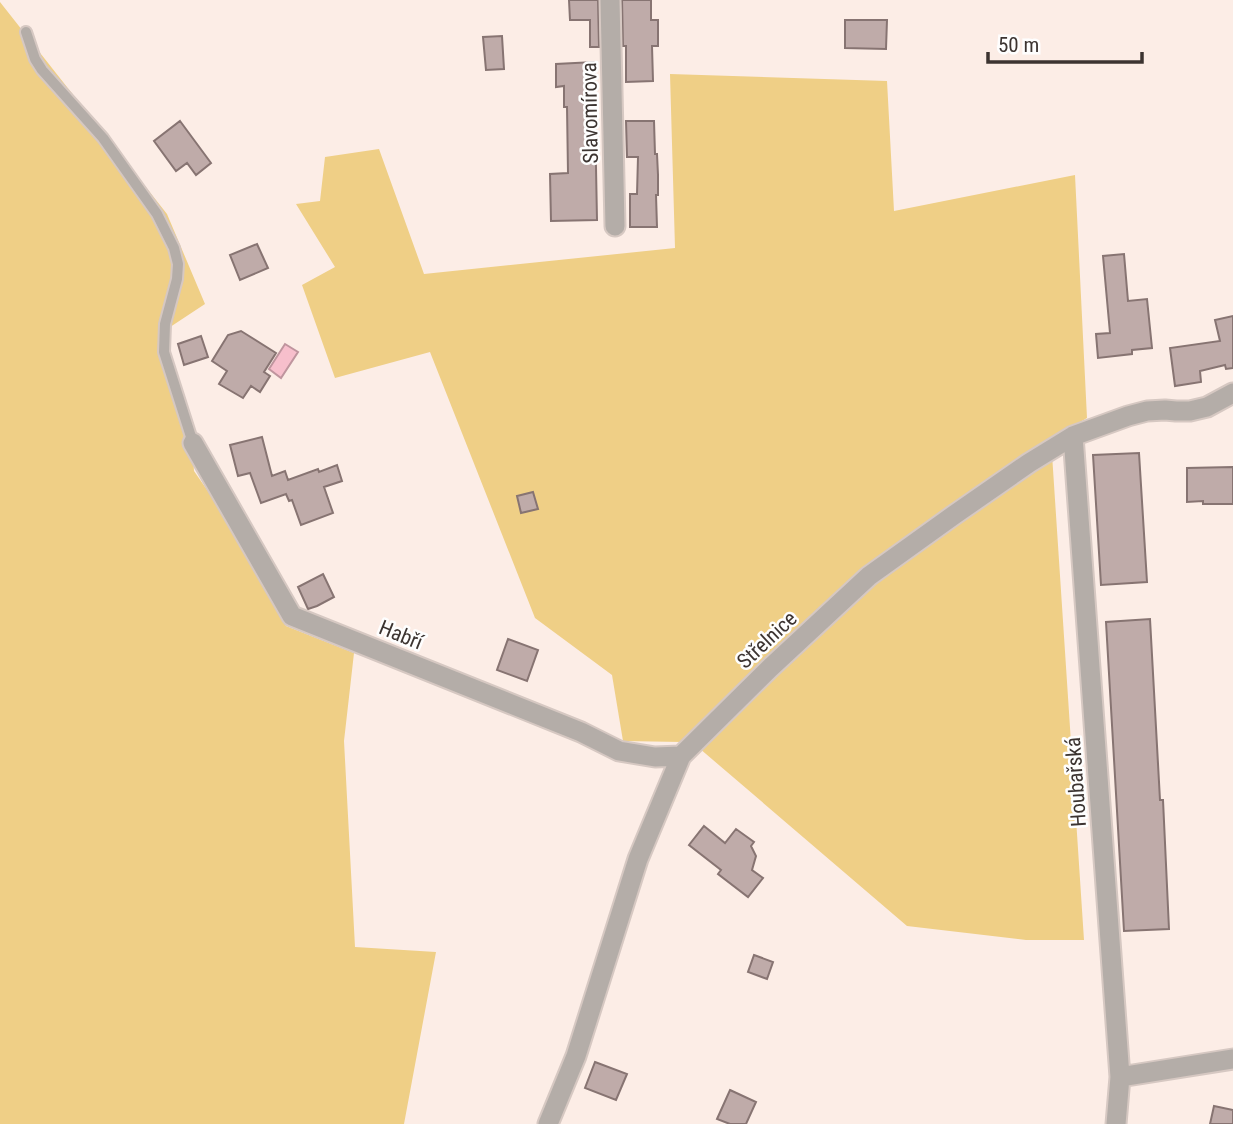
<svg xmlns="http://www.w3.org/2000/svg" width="1233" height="1124" viewBox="0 0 1233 1124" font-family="'Roboto Condensed',sans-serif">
  <rect width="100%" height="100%" fill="#fcede6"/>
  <path fill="#efcf86" d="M 0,2 L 167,214 L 205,304 L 158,335 L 191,430 L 194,471 L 248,549 L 286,626 L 354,653 L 344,741 L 355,947 L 436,952 L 404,1124 L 0,1124 Z
    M 670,74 L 887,81 L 894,211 L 1075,175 L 1087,418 L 1051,439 L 1084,940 L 1026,940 L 907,926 L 699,748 L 682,742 L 623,741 L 612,675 L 535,618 L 430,352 L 335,378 L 302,285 L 335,267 L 296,204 L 320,201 L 325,157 L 379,149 L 424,274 L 675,248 Z"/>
  <path fill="#f7bfcc" stroke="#bf959e" stroke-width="2" d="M 285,344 L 298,352 L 281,378 L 269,369 Z"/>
  <path fill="#bfaba9" stroke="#877472" stroke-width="2" d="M 569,0 L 598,0 L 599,47 L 590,47 L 590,20 L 570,20 Z
    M 622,0 L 651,0 L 651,20 L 658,20 L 658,46 L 652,46 L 653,81 L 626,82 L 626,46 L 623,46 Z
    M 845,20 L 887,20 L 886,49 L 845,48 Z
    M 502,36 L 504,69 L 486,70 L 483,37 Z
    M 594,62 L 597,220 L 551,221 L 550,174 L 568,173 L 567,107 L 564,107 L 564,86 L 556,87 L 556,64 Z
    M 180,121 L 211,163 L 196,175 L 187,163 L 176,171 L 154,141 Z
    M 626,121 L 654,121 L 655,154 L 657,154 L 658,175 L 658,195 L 656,195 L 657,227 L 630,227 L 630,194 L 637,194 L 638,157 L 627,157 Z
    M 257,244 L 268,268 L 240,280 L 230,255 Z
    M 1124,254 L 1128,301 L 1147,299 L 1152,348 L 1132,350 L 1132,354 L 1098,358 L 1096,334 L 1110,333 L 1103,256 Z
    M 1233,316 L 1233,368 L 1226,369 L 1225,365 L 1200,371 L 1201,382 L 1175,386 L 1170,348 L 1220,341 L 1215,320 Z
    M 241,331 L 276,353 L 264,372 L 270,376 L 260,392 L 251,386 L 243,398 L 219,384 L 227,371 L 212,361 L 228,335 Z
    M 201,336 L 208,357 L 184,365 L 178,344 Z
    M 262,437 L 272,476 L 285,471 L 288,480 L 318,469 L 319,472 L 337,465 L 342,481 L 324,487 L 333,513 L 301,525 L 292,500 L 289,501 L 286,494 L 261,503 L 250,473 L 238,476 L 230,445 Z
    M 1139,453 L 1147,582 L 1101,585 L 1093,455 Z
    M 1233,467 L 1233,504 L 1203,504 L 1203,501 L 1187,502 L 1187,468 Z
    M 533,492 L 538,509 L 521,513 L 517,496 Z
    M 323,574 L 334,597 L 317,606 L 308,609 L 298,587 Z
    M 1150,619 L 1160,800 L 1163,800 L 1169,929 L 1124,931 L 1106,622 Z
    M 508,639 L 538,650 L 527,681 L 497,670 Z
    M 704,826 L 725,843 L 736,829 L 754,842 L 751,846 L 756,856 L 752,870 L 763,878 L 748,897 L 718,874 L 721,870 L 689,845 Z
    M 754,955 L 773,962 L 767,979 L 748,972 Z
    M 595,1062 L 627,1074 L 616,1100 L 585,1088 Z
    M 730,1090 L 756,1102 L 746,1124 L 730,1124 L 717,1119 Z
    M 1214,1106 L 1233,1110 L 1233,1124 L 1210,1124 Z"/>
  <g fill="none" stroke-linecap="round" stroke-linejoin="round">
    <defs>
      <path id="service" d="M 26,32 L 35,59 L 42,70 L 103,138 L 157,214 L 174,248 L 178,264 L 177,279 L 165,324 L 164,352 L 193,443"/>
      <path id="minor" d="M 610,0 L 615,226
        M 1073,436 L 1120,1077 L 1116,1124
        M 193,443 L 292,616 L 581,732 L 619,751 L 655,757 L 681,756
        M 1120,1077 L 1233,1059
        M 548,1124 L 576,1056 L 638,859 L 681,756 L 770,668 L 869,576 L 954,515 L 1029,463 L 1073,436 L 1128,416 L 1147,411 L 1165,410 L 1176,411 L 1190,411 L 1207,407 L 1233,393"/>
    </defs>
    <use href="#service" stroke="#d6c8c2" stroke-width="14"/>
    <use href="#minor" stroke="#d6c8c2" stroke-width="23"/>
    <use href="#service" stroke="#b4ada8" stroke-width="10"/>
    <use href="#minor" stroke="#b4ada8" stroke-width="19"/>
  </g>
  <g text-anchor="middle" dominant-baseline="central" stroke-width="5" stroke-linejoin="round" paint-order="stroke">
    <g font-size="21" fill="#3c3431" stroke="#fefefe">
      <text transform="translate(590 113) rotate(-91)">Slavomírova</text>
      <text transform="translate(401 635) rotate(22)">Habří</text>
      <text transform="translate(767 640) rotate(-43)">Střelnice</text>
      <text transform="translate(1076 782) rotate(-94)">Houbařská</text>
    </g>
  </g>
  <path d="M988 52v10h154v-10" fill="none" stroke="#3c3431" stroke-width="3.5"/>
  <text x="998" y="52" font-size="21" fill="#3c3431" stroke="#fefefe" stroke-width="5" paint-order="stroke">50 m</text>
</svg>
